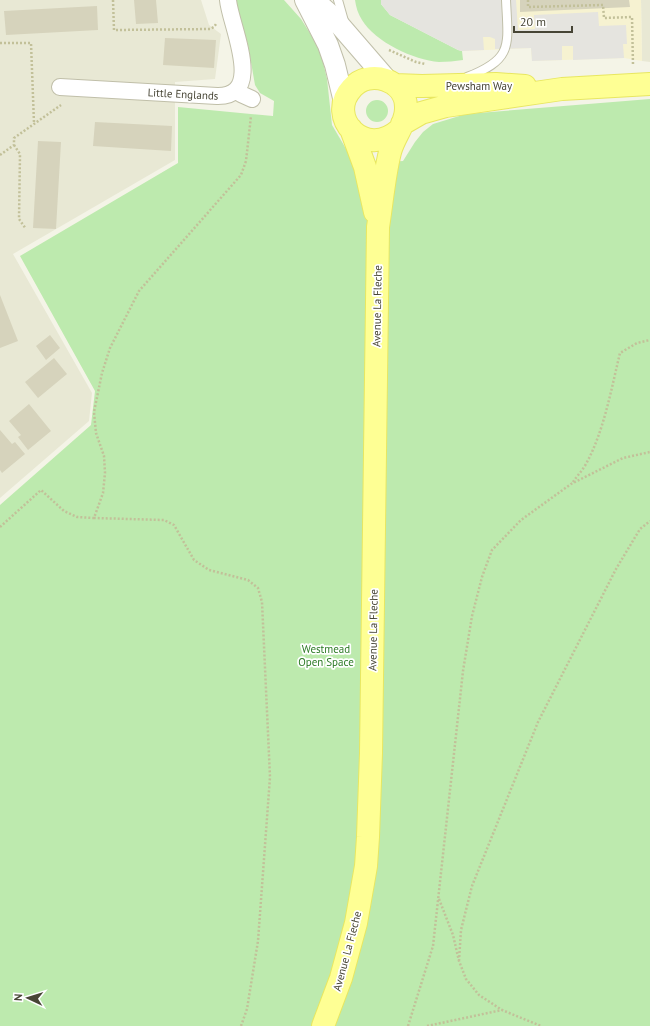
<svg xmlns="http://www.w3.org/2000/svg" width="650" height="1026" viewBox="0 0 650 1026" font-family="'PT Sans',sans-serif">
  <rect width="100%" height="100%" fill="#f4f4e7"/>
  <path fill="#e8e8d4" d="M 0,0 L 201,0 L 209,25 L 221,34 L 215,79 L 175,82 L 175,160 L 13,254 L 92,393 L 89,421 L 0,498 Z
    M 641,0 L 650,0 L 650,62 L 642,61 Z"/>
  <path fill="#f6f2d1" d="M 381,0 L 641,0 L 642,61 L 624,58 L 532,61 L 531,48 L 462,51 Z"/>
  <path fill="#bdeaae" d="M 235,0 L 284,0 L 301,19 L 318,46 L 323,62 L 327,79 L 332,125 L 355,164 L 403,161 L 415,142 L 423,132 L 433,124 L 466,114 L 650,99 L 650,1026 L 0,1026 L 0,505 L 91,425 L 95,391 L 20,256 L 178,163 L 178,107 L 273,116 L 274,101 L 260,93 L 255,85 L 248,45 Z
    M 355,0 L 381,0 L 381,4 L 390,15 L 458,50 L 462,51 L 463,60 C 455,61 447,62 439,62 C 414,60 375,42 362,20 C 358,14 356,7 355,0 Z
    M366 111a11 11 0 1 1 22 0a11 11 0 1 1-22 0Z"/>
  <path fill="#e5e4df" d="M 381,0 L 516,0 L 518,30 L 535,29 L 534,15 L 598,12 L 599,26 L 626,25 L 627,44 L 623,44 L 624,58 L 573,60 L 573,46 L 562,46 L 562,60 L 532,61 L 531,48 L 495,49 L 495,39 L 490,37 L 483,37 L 484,50 L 462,51 L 458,50 L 390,15 L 381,4 Z"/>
  <path fill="#d6d3bc" d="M 134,0 L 156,0 L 158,23 L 136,24 Z
    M 520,0 L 629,0 L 630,7 L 520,12 Z
    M 97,6 L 98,30 L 6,35 L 4,11 Z
    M 165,38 L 216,40 L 214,68 L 163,65 Z
    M 95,122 L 172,126 L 171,151 L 93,146 Z
    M 38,141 L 61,142 L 56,229 L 33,228 Z
    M 0,295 L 18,341 L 0,348 Z
    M 50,335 L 60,348 L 46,360 L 36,346 Z
    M 54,358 L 67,374 L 38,398 L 25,382 Z
    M 29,404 L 51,431 L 28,450 L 18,437 L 21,435 L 9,421 Z
    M 0,430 L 12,444 L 15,442 L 25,454 L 2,473 L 0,470 Z"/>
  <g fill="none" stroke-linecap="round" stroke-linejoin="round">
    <defs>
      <path id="service" d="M 338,0 L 344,21
        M 467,77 C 514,59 508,45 506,0"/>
      <path id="minor" d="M 60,87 L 217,96 C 266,97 230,25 228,0
        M 237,89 L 241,94 L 252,99"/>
      <path id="tertiary" d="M 305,0 L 328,45 L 335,65 L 344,102
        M 314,0 L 331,15 L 388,81"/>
      <path id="primary" d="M 395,85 L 422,86 L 496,84 L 525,86
        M 402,124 L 421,113 L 446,106 L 562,89 L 650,84
        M 351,129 L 365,167 L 375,212
        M 323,1026 L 341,978 L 356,923 L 366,866 L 368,837 L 371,753 L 378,227 C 382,202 384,176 390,152 C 394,136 407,123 406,107 C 406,80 369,68 352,88 C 325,117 365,160 399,130"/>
    </defs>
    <use href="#service" stroke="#c0bfa9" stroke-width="10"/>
    <use href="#minor" stroke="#c0bfa9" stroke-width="18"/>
    <use href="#tertiary" stroke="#c0bfa9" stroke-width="22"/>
    <use href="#primary" stroke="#e8e761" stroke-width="24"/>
    <path stroke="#c2c099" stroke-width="2.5" stroke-dasharray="2 2" stroke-linecap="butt" d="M 113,0 L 114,30 L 210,29 L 214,27 L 216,24
      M 528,0 L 528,7 L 603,5 L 604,18 L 632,17 L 633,65
      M 0,43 L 31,43 L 34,123
      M 389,50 L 416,62 L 425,64
      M 14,145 L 20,154 L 19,219 L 26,229
      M 0,155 L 14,145 L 14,138 L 61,105
      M 573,482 C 577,476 582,471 586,464 C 604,431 611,390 620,353 L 637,343 L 650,340
      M 0,527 L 41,490 L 64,511 L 77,517 L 94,518
      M 439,899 L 453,935 L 459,961 L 466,979 L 479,995 L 502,1010
      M 459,961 L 461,930 L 472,886 L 538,722 L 616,569 L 640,529 L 650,521
      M 241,1026 L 247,1009 L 258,941 L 270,777 L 262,602 L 258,588 L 248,580 L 209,570 L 194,560 L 174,525 L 164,520 L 94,518 L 103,493 L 105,473 L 104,456 L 96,433 L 94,412 L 102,373 L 110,348 L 139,291 L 241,175 L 246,161 L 251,116
      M 408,1026 L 433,946 L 463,671 L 472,616 L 482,577 L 492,550 L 521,520 L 571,484 L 623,458 L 650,452
      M 427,1026 L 502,1010 L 541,1026"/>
    <use href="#service" stroke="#fff" stroke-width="8"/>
    <use href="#minor" stroke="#fff" stroke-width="16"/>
    <use href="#tertiary" stroke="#fff" stroke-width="20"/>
    <use href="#primary" stroke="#feff94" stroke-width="22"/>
  </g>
  <g text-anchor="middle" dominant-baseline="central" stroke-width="3.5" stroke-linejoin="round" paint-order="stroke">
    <g font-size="11" fill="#474535" stroke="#fff">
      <text x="479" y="86">Pewsham Way</text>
      <text transform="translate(183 94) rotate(3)">Little Englands</text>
      <text transform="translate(377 306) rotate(-89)">Avenue La Fleche</text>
      <text transform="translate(373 630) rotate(-89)">Avenue La Fleche</text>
      <text transform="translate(347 951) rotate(-75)">Avenue La Fleche</text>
    </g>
    <g font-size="11" fill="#2d7b26" stroke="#fff">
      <text x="326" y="649">Westmead<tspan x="326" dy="13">Open Space</tspan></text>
    </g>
  </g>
  <g transform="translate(28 998) rotate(274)" stroke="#ffffff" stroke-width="3" paint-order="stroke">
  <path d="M0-3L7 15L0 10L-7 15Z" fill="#474535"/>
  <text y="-6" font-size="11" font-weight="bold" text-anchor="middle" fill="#474535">N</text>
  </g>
  <path d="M514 26v6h58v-6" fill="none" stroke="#474535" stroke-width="2"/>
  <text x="520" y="26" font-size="12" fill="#474535" stroke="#ffffff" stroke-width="3" paint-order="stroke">20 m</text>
</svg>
